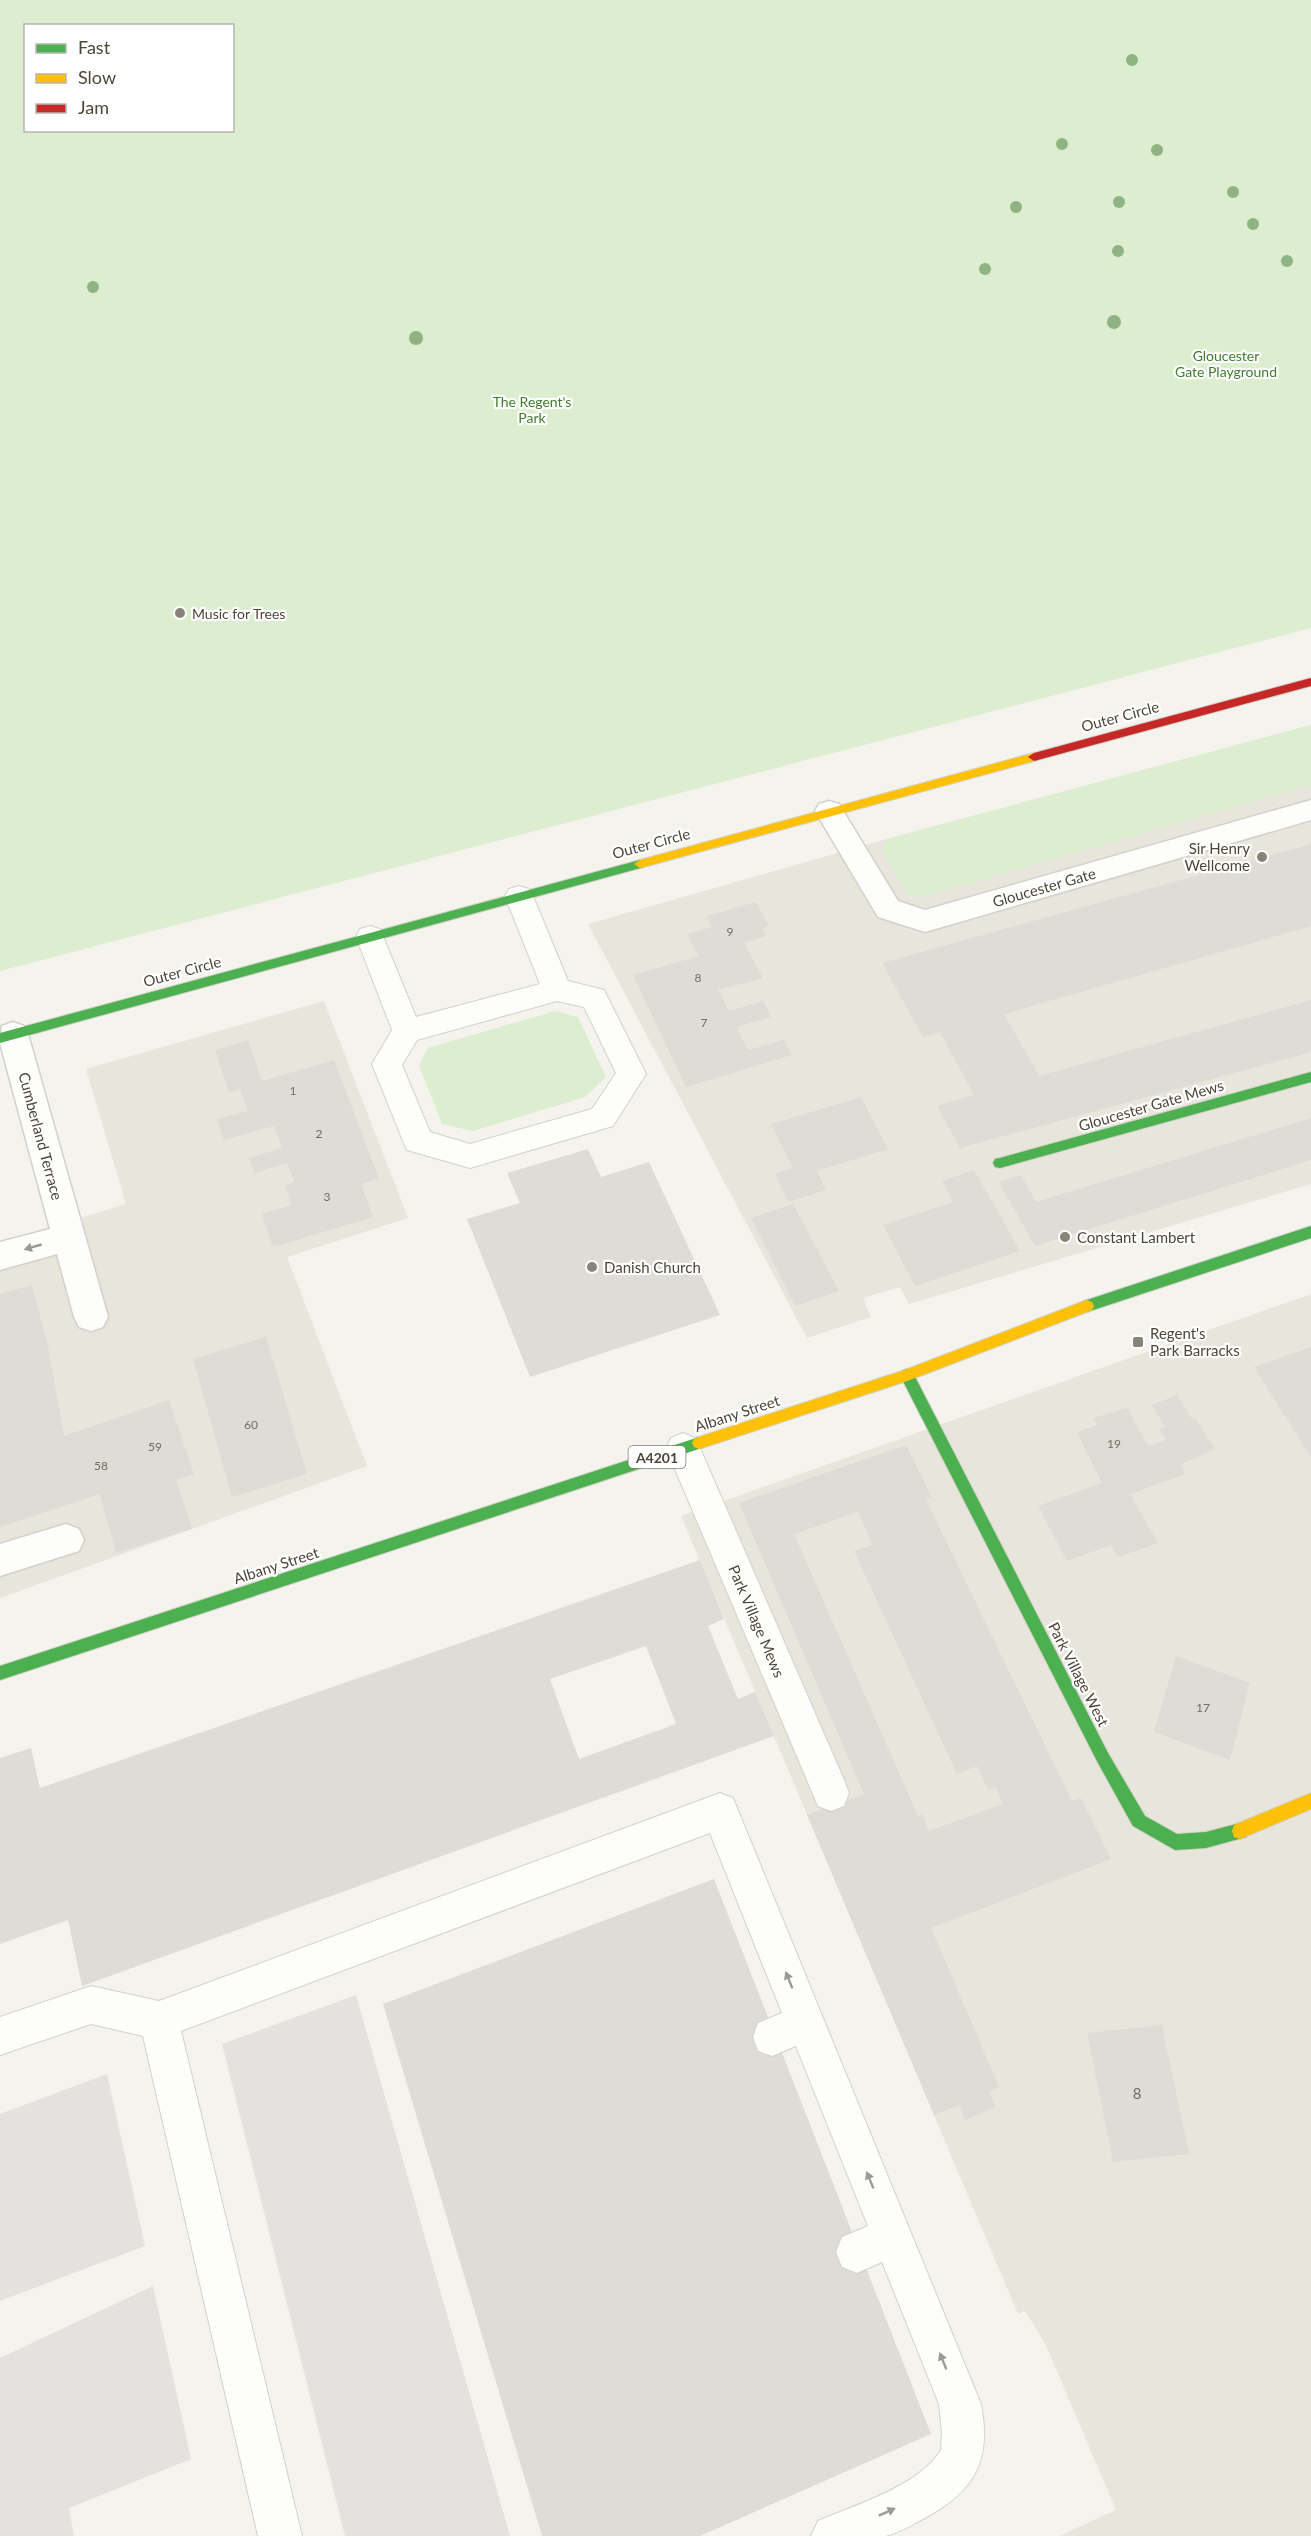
<svg xmlns="http://www.w3.org/2000/svg" width="1311" height="2536" viewBox="0 0 1311 2536" font-family="Lato,sans-serif">
  <rect width="100%" height="100%" fill="#f4f3ee"/>
  <path fill="#e7e5dc" d="M 1311,725 L 1311,1184 L 909,1304 L 900,1287 L 863,1298 L 871,1317 L 807,1338 L 588,924 L 887,839 Z
    M 324,1001 L 408,1218 L 287,1257 L 367,1466 L 0,1598 L 0,1242 L 126,1204 L 86,1069 Z
    M 1311,1294 L 1311,2536 L 1059,2536 L 1116,2510 L 1045,2343 L 1025,2311 L 1018,2314 L 681,1516 Z"/>
  <path fill="#dceecf" fill-rule="evenodd" d="M 0,0 L 1311,0 L 1311,628 L 0,971 ZM 26,26 L 232,26 L 232,130 L 26,130 Z
    M 1311,725 L 1311,785 L 926,896 L 908,894 L 882,850 L 887,839 Z
    M 555,1011 L 578,1017 L 606,1077 L 585,1097 L 473,1131 L 442,1124 L 419,1065 L 428,1048 Z"/>
  <path fill="#e3e2de" d="M 356,1995 L 510,2536 L 345,2536 L 222,2044 Z
    M 107,2074 L 145,2246 L 0,2301 L 0,2114 Z
    M 153,2286 L 191,2459 L 69,2508 L 74,2536 L 0,2536 L 0,2358 Z"/>
  <path fill="#dedcd6" fill-rule="evenodd" d="M 1311,844 L 1311,926 L 1004,1014 L 1039,1076 L 1311,1000 L 1311,1052 L 960,1148 L 937,1106 L 974,1095 L 940,1032 L 923,1037 L 882,963 Z
    M 756,902 L 769,926 L 762,929 L 766,936 L 744,943 L 763,978 L 718,990 L 729,1011 L 763,1001 L 771,1017 L 736,1027 L 748,1050 L 784,1040 L 792,1055 L 686,1087 L 633,975 L 699,956 L 687,934 L 712,927 L 707,916 Z
    M 248,1040 L 262,1081 L 334,1060 L 379,1179 L 361,1184 L 373,1217 L 273,1247 L 262,1214 L 291,1205 L 285,1186 L 294,1181 L 287,1163 L 255,1173 L 249,1158 L 282,1148 L 274,1126 L 224,1140 L 217,1119 L 248,1111 L 240,1089 L 229,1092 L 215,1050 Z
    M 861,1097 L 888,1149 L 817,1171 L 826,1190 L 788,1202 L 775,1173 L 793,1168 L 771,1124 Z
    M 1311,1118 L 1311,1160 L 1035,1246 L 999,1182 L 1021,1175 L 1036,1202 Z
    M 588,1149 L 601,1177 L 649,1162 L 720,1315 L 530,1377 L 467,1219 L 520,1203 L 507,1173 Z
    M 974,1170 L 1020,1251 L 915,1286 L 883,1225 L 953,1202 L 942,1181 Z
    M 793,1204 L 839,1291 L 795,1306 L 751,1218 Z
    M 32,1285 L 48,1346 L 64,1436 L 169,1400 L 194,1474 L 176,1480 L 192,1529 L 116,1553 L 100,1494 L 0,1527 L 0,1294 Z
    M 266,1337 L 307,1474 L 232,1497 L 193,1359 Z
    M 1311,1347 L 1311,1457 L 1254,1367 Z
    M 1177,1395 L 1192,1419 L 1194,1417 L 1215,1449 L 1181,1464 L 1185,1474 L 1130,1494 L 1158,1543 L 1118,1557 L 1111,1545 L 1067,1561 L 1038,1506 L 1102,1483 L 1077,1432 L 1098,1425 L 1093,1418 L 1127,1408 L 1148,1446 L 1166,1440 L 1159,1430 L 1165,1427 L 1152,1405 Z
    M 906,1445 L 932,1498 L 926,1500 L 1072,1801 L 1081,1798 L 1111,1859 L 931,1928 L 999,2087 L 989,2092 L 996,2107 L 965,2120 L 959,2105 L 934,2115 L 807,1815 L 864,1794 L 739,1503 ZM 858,1512 L 873,1545 L 854,1551 L 957,1774 L 977,1766 L 988,1790 L 996,1787 L 1003,1804 L 929,1831 L 922,1814 L 918,1816 L 794,1534 Z
    M 700,1560 L 724,1619 L 708,1626 L 738,1699 L 755,1692 L 774,1736 L 82,1986 L 68,1920 L 0,1944 L 0,1758 L 31,1748 L 40,1788 ZM 646,1646 L 676,1724 L 579,1759 L 550,1679 Z
    M 1176,1656 L 1250,1683 L 1230,1760 L 1154,1732 Z
    M 714,1879 L 931,2434 L 700,2536 L 542,2536 L 383,2004 Z
    M 1162,2025 L 1189,2154 L 1113,2162 L 1087,2033 Z"/>
  <g fill="none" stroke-linecap="round" stroke-linejoin="round">
    <defs>
      <path id="lane" d="M 519,886 L 529,889 L 533,896 L 568,981 L 604,990 L 646,1074 L 613,1126 L 470,1168 L 407,1150 L 403,1141 L 372,1064 L 392,1030 L 356,937 L 360,929 L 370,926 L 380,929 L 416,1017 L 540,984 L 505,896 L 509,889 ZM 557,1001 L 584,1007 L 616,1073 L 592,1109 L 470,1144 L 430,1132 L 402,1065 L 417,1040 Z
        M 683,1433 L 695,1438 L 700,1448 L 844,1780 L 849,1793 L 844,1806 L 831,1811 L 818,1806 L 666,1448 L 671,1438 Z
        M 720,1793 L 733,1798 L 981,2404 C 992,2462 974,2492 923,2519 C 912,2525 897,2534 885,2536 C 861,2536 835,2536 811,2536 L 818,2521 C 855,2505 919,2486 941,2450 L 942,2432 L 939,2404 L 882,2262 L 857,2273 L 842,2267 L 836,2252 L 842,2237 L 868,2226 L 796,2046 L 772,2056 L 758,2051 L 753,2037 L 758,2023 L 782,2013 L 710,1833 L 181,2031 L 302,2536 L 258,2536 L 143,2036 L 91,2024 L 0,2055 L 0,2017 L 91,1986 L 159,2001 Z"/>
      <path id="street" d="M 1311,800 L 1311,820 L 925,932 L 878,917 L 815,811 L 819,804 L 829,801 L 839,804 L 898,901 L 925,910 Z
        M 13,1022 L 24,1026 L 28,1034 L 108,1317 L 103,1327 L 91,1331 L 79,1327 L 74,1317 L 57,1254 L 0,1270 L 0,1242 L 50,1229 L 0,1043 L 2,1026 Z
        M 66,1524 L 79,1529 L 84,1540 L 79,1551 L 0,1576 L 0,1544 Z"/>
      <path id="fast" d="M 640,860 L 646,864 L 644,867 L 0,1043 L 0,1033 Z
        M 1311,1072 L 1311,1082 L 1000,1168 L 995,1167 L 993,1163 L 995,1159 L 1000,1158 Z
        M 1311,1226 L 1311,1238 L 1087,1312 L 1082,1310 L 1080,1306 L 1082,1302 L 1087,1300 Z
        M 907,1369 L 912,1371 L 1108,1753 L 1145,1816 L 1177,1834 L 1206,1832 L 1240,1823 L 1246,1825 L 1248,1831 L 1246,1837 L 1206,1848 L 1175,1850 L 1133,1826 L 1098,1763 L 902,1379 L 900,1375 L 902,1371 Z
        M 699,1437 L 704,1439 L 706,1443 L 704,1447 L 699,1449 L 0,1680 L 0,1666 Z"/>
      <path id="slow" d="M 1034,753 L 1040,757 L 1038,760 L 640,868 L 634,864 L 640,860 Z
        M 1087,1300 L 1092,1302 L 1094,1306 L 1092,1310 L 907,1381 L 699,1449 L 694,1447 L 692,1443 L 694,1439 L 699,1437 L 905,1370 Z
        M 1311,1793 L 1311,1809 L 1240,1839 L 1234,1837 L 1232,1831 L 1234,1825 Z"/>
      <path id="jam" d="M 1311,678 L 1311,686 L 1034,761 L 1028,757 L 1034,753 Z"/>
    </defs>
    <use href="#lane" stroke="#d2d1cb" stroke-width="2"/>
    <use href="#street" stroke="#d2d1cb" stroke-width="3"/>
    <use href="#fast" stroke="#d2d2c5" stroke-width="2"/>
    <use href="#slow" stroke="#d2d2c5" stroke-width="2"/>
    <use href="#jam" stroke="#d2d2c5" stroke-width="2"/>
    <use href="#lane" fill="#fdfdfc" fill-rule="evenodd"/>
    <use href="#street" fill="#fdfdfc" fill-rule="evenodd"/>
    <use href="#fast" fill="#4caf50" fill-rule="evenodd"/>
    <use href="#slow" fill="#ffc107" fill-rule="evenodd"/>
    <use href="#jam" fill="#c62828" fill-rule="evenodd"/>
  </g>
  <g fill="#8fb383">
    <circle cx="1132" cy="60" r="6"/>
    <circle cx="1062" cy="144" r="6"/>
    <circle cx="1157" cy="150" r="6"/>
    <circle cx="1233" cy="192" r="6"/>
    <circle cx="1119" cy="202" r="6"/>
    <circle cx="1016" cy="207" r="6"/>
    <circle cx="1253" cy="224" r="6"/>
    <circle cx="1118" cy="251" r="6"/>
    <circle cx="1287" cy="261" r="6"/>
    <circle cx="985" cy="269" r="6"/>
    <circle cx="93" cy="287" r="6"/>
    <circle cx="1114" cy="322" r="7"/>
    <circle cx="416" cy="338" r="7"/>
  </g>
  <defs><path id="oneway-solid" d="M-6-.8H1V-3.2L6.5 0L1 3.2V.8H-6Z" transform="scale(1.5)"/></defs>
  <g fill="#9b9991">
    <use href="#oneway-solid" transform="translate(33 1247) rotate(164)"/>
    <use href="#oneway-solid" transform="translate(789 1980) rotate(-112)"/>
    <use href="#oneway-solid" transform="translate(870 2180) rotate(-112)"/>
    <use href="#oneway-solid" transform="translate(943 2361) rotate(-112)"/>
    <use href="#oneway-solid" transform="translate(887 2512) rotate(-24)"/>
  </g>
  <g fill="#868378" stroke="#fff" stroke-width="2">
    <circle cx="180" cy="613" r="6"/>
    <circle cx="1262" cy="857" r="6"/>
    <circle cx="1065" cy="1237" r="6"/>
    <circle cx="592" cy="1267" r="6"/>
    <rect x="1132" y="1336" width="12" height="12" rx="3"/>
  </g>
  <g text-anchor="middle" dominant-baseline="central" stroke-width="4.5" stroke-linejoin="round" paint-order="stroke">
    <g font-size="12" fill="#706d61">
      <text x="730" y="931">9</text>
      <text x="698" y="977">8</text>
      <text x="704" y="1022">7</text>
      <text x="293" y="1090">1</text>
      <text x="319" y="1133">2</text>
      <text x="327" y="1196">3</text>
      <text x="251" y="1424">60</text>
      <text x="1114" y="1443">19</text>
      <text x="155" y="1446">59</text>
      <text x="101" y="1465">58</text>
      <text x="1203" y="1707">17</text>
    </g>
    <g font-size="14" fill="#3d7e2b" stroke="#fff">
      <text x="1226" y="355">Gloucester<tspan x="1226" dy="16">Gate Playground</tspan></text>
      <text x="532" y="401">The Regent's<tspan x="532" dy="16">Park</tspan></text>
    </g>
    <g font-size="14" fill="#4b4739" stroke="#fff" text-anchor="start">
      <text x="192" y="613">Music for Trees</text>
    </g>
    <rect fill="#fff" stroke="#817e74" stroke-width="1.5" x="628.5" y="1446" width="57" height="22" rx="4.5"/>
    <g font-size="14" font-weight="bold" fill="#4b4739">
      <text x="657" y="1457">A4201</text>
    </g>
    <g font-size="15" fill="#4b4739" stroke="#fff">
      <text transform="translate(1120 716) rotate(-15)">Outer Circle</text>
      <text transform="translate(651 843) rotate(-15)">Outer Circle</text>
      <text transform="translate(1044 887) rotate(-16)">Gloucester Gate</text>
      <text transform="translate(182 971) rotate(-15)">Outer Circle</text>
      <text transform="translate(1151 1105) rotate(-16)">Gloucester Gate Mews</text>
      <text transform="translate(41 1136) rotate(75)">Cumberland Terrace</text>
      <text transform="translate(737 1413) rotate(-18)">Albany Street</text>
      <text transform="translate(276 1565) rotate(-18)">Albany Street</text>
      <text transform="translate(757 1621) rotate(67)">Park Village Mews</text>
      <text transform="translate(1079 1674) rotate(63)">Park Village West</text>
    </g>
    <g font-size="15" fill="#4b4739" stroke="#fff" text-anchor="start">
      <text x="1250" y="848" text-anchor="end">Sir Henry<tspan x="1250" dy="17">Wellcome</tspan></text>
      <text x="1077" y="1237">Constant Lambert</text>
      <text x="604" y="1267">Danish Church</text>
      <text x="1150" y="1333">Regent's<tspan x="1150" dy="17">Park Barracks</tspan></text>
    </g>
    <g font-size="15" fill="#706d61">
      <text x="1137" y="2093">8</text>
    </g>
  </g>
  <rect x="24" y="24" width="210" height="108" fill="#ffffff" stroke="#b7b5b0" stroke-width="1.5"/>
  <rect x="36" y="44" width="30" height="9" fill="#4caf50" stroke="#b7b5b0" stroke-width="1.5"/>
  <text x="78" y="54" font-size="18" fill="#4b4739">Fast</text>
  <rect x="36" y="74" width="30" height="9" fill="#ffc107" stroke="#b7b5b0" stroke-width="1.5"/>
  <text x="78" y="84" font-size="18" fill="#4b4739">Slow</text>
  <rect x="36" y="104" width="30" height="9" fill="#c62828" stroke="#b7b5b0" stroke-width="1.5"/>
  <text x="78" y="114" font-size="18" fill="#4b4739">Jam</text>
</svg>
